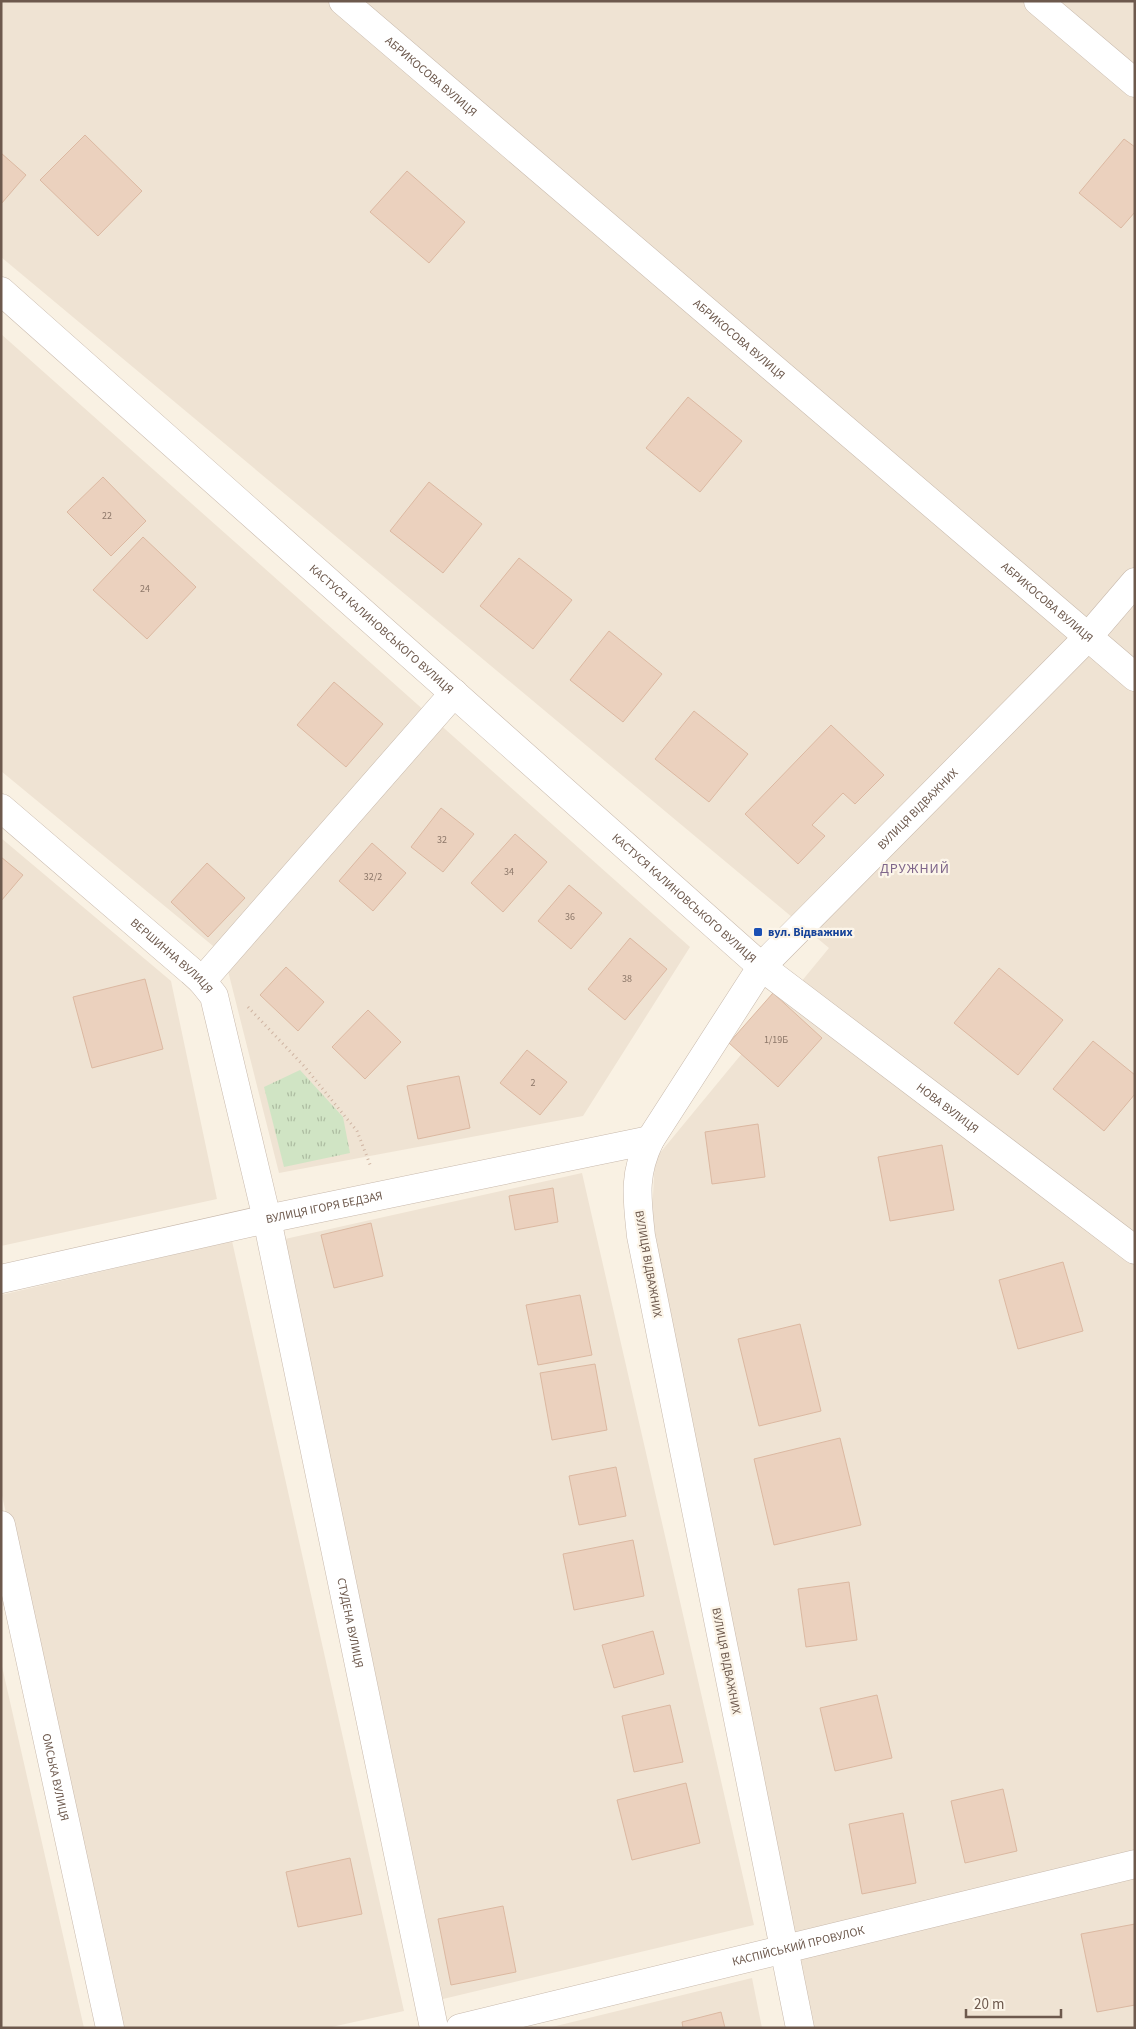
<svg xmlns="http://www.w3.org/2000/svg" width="1136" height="2029" viewBox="0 0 1136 2029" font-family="'Source Sans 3',sans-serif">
  <defs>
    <pattern id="grass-tufts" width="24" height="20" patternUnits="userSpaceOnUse" patternTransform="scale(1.25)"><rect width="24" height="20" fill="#d0e4c4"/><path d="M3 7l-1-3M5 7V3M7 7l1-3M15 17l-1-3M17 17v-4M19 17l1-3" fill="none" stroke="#adbca1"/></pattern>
  </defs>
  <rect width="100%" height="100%" fill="#f9f1e3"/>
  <path fill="#efe3d3" d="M 1,1 L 1135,1 L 1135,2028 L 810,2028 L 651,1233 L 655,1159 L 829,948 L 1,257 Z
    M 1,334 L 690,947 L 583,1116 L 279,1173 L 224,955 L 1,771 Z
    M 1,838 L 171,981 L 217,1199 L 1,1246 Z
    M 582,1173 L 754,1925 L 443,1999 L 285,1239 Z
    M 232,1241 L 404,2011 L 327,2028 L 121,2028 L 1,1491 L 1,1295 Z
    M 1,1662 L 84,2028 L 1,2028 Z
    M 752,1978 L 762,2028 L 548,2028 Z"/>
  <path fill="url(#grass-tufts)" d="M 300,1070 L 343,1117 L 350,1153 L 284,1167 L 264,1087 Z"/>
  <path fill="#ebd1be" stroke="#dbb8a1" d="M 85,135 L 142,191 L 98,236 L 40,180 Z
    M 1124,139 L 1135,147 L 1135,212 L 1121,228 L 1079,193 Z
    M 1,153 L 26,175 L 1,204 Z
    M 407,171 L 465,222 L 429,263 L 370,212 Z
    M 688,397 L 742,441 L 700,492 L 646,448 Z
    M 103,477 L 146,521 L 111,556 L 67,512 Z
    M 429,482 L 482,524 L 443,573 L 390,531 Z
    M 143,537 L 196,587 L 147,639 L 93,590 Z
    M 519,558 L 572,600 L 533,649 L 480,606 Z
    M 609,631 L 662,674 L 623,722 L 570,680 Z
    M 334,682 L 383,724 L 346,767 L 297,725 Z
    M 694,711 L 748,754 L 709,802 L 655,759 Z
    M 831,725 L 884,775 L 855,804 L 843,793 L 812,825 L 825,836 L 798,864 L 745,814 Z
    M 441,808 L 474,834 L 443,872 L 411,847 Z
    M 515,834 L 547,862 L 503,912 L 471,883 Z
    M 372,843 L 406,873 L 373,911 L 339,881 Z
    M 1,857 L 23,875 L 1,901 Z
    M 207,863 L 245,898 L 208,937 L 171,902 Z
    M 569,885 L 602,913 L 571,949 L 538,921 Z
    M 630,938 L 667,969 L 625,1020 L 588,989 Z
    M 286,967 L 324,1002 L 298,1031 L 260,995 Z
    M 999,968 L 1063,1020 L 1018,1075 L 954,1023 Z
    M 145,979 L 163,1049 L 92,1068 L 73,997 Z
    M 773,993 L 822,1038 L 778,1087 L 729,1043 Z
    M 368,1010 L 401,1042 L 365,1079 L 332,1047 Z
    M 1093,1041 L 1135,1075 L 1135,1094 L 1104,1131 L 1053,1089 Z
    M 527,1050 L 567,1082 L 540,1115 L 500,1083 Z
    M 459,1076 L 470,1128 L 418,1139 L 407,1086 Z
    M 758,1124 L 765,1177 L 712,1184 L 705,1132 Z
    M 942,1145 L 954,1210 L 890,1221 L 878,1157 Z
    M 553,1188 L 558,1222 L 515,1230 L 509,1196 Z
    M 371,1223 L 383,1276 L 334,1288 L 321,1235 Z
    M 1063,1262 L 1083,1331 L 1018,1349 L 999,1280 Z
    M 580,1295 L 592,1355 L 538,1365 L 526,1305 Z
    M 800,1324 L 821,1411 L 759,1426 L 738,1339 Z
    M 595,1364 L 607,1430 L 552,1440 L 540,1373 Z
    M 840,1438 L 861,1525 L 774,1545 L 754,1459 Z
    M 616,1467 L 626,1516 L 579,1525 L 569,1476 Z
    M 633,1540 L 644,1596 L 574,1610 L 563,1554 Z
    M 849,1582 L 857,1640 L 806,1647 L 798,1589 Z
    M 653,1631 L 664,1674 L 614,1688 L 602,1645 Z
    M 877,1695 L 892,1758 L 835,1771 L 820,1708 Z
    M 670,1705 L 683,1762 L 634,1772 L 622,1716 Z
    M 686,1783 L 700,1843 L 632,1860 L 617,1800 Z
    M 1003,1789 L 1017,1851 L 965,1863 L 951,1801 Z
    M 903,1813 L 916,1883 L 862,1894 L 849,1824 Z
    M 350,1858 L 362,1914 L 298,1927 L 286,1872 Z
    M 503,1906 L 516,1972 L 451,1985 L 438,1919 Z
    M 1135,1924 L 1135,2005 L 1097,2012 L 1081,1934 Z
    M 721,2012 L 725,2028 L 683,2028 L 682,2022 Z"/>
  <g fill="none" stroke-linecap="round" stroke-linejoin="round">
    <defs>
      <g id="minor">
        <path id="s1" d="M 343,1 L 1135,677"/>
        <path d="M 1038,1 L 1135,83"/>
        <path id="s2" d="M 1,291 L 763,968 L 1135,1250"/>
        <path id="s3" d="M 1,808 L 191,971 L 202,981 L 214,996 L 267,1219 L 434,2028"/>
        <path d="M 202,981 L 454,693"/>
        <path id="s4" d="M 1,1279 L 267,1219 L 650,1140"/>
        <path id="s5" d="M 1,1525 L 110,2028"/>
        <path id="s6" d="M 460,2028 L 1135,1864"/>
        <path id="s7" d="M 800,2028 L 641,1236 C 637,1198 633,1175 650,1140 L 762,966 L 1087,638 L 1135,582"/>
      </g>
    </defs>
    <use href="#minor" stroke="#c8b9ac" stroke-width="29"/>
    <path stroke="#cfb4a2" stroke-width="3" stroke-dasharray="1 4" stroke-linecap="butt" d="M 248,1007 L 304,1066 L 357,1131 L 371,1167"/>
    <use href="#minor" stroke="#fff" stroke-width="28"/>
  </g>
  <rect fill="#1a4fb4" stroke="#fcf5e9" stroke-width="2" x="753" y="927" width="10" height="10" rx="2.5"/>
  <g text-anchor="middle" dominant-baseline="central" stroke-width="4.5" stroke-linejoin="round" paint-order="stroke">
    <g font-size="10" fill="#8c7769">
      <text x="107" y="516">22</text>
      <text x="145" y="589">24</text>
      <text x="442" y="840">32</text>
      <text x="509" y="872">34</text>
      <text x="373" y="877">32/2</text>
      <text x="570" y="917">36</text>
      <text x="627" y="979">38</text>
      <text x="776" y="1040">1/19Б</text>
      <text x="533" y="1083">2</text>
    </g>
    <g font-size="12" fill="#6d594d" stroke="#fcf5e9">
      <text stroke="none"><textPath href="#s1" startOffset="116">АБРИКОСОВА ВУЛИЦЯ</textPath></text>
      <text stroke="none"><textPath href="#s1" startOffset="521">АБРИКОСОВА ВУЛИЦЯ</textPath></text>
      <text stroke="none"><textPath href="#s1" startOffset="926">АБРИКОСОВА ВУЛИЦЯ</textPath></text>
      <text stroke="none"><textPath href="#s2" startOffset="509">КАСТУСЯ КАЛИНОВСЬКОГО ВУЛИЦЯ</textPath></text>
      <text stroke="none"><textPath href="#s7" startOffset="1334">ВУЛИЦЯ ВІДВАЖНИХ</textPath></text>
      <text stroke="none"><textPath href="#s2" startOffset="914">КАСТУСЯ КАЛИНОВСЬКОГО ВУЛИЦЯ</textPath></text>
      <text stroke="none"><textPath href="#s3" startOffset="226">ВЕРШИННА ВУЛИЦЯ</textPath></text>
      <text stroke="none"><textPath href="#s2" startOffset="1251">НОВА ВУЛИЦЯ</textPath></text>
      <text stroke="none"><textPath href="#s4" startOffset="331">ВУЛИЦЯ ІГОРЯ БЕДЗАЯ</textPath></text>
      <text transform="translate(648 1264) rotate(80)">ВУЛИЦЯ ВІДВАЖНИХ</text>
      <text stroke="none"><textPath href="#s3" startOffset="926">СТУДЕНА ВУЛИЦЯ</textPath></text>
      <text transform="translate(726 1661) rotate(79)">ВУЛИЦЯ ВІДВАЖНИХ</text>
      <text stroke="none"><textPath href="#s5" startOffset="258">ОМСЬКА ВУЛИЦЯ</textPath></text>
      <text stroke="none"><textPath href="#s6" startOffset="348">КАСПІЙСЬКИЙ ПРОВУЛОК</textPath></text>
    </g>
    <g font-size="12" font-weight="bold" fill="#164399" stroke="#fcf5e9" text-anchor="start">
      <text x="768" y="932">вул. Відважних</text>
    </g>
    <g font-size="14" letter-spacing="1" fill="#7e658a" stroke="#fcf5e9">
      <text x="915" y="869">ДРУЖНИЙ</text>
    </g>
  </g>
  <rect width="1136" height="2029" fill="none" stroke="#6d594d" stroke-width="5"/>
  <path d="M966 2009v8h95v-8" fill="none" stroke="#6d594d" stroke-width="2.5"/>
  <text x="974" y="2009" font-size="15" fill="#6d594d" stroke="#fcf5e9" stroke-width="4" paint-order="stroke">20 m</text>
</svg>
